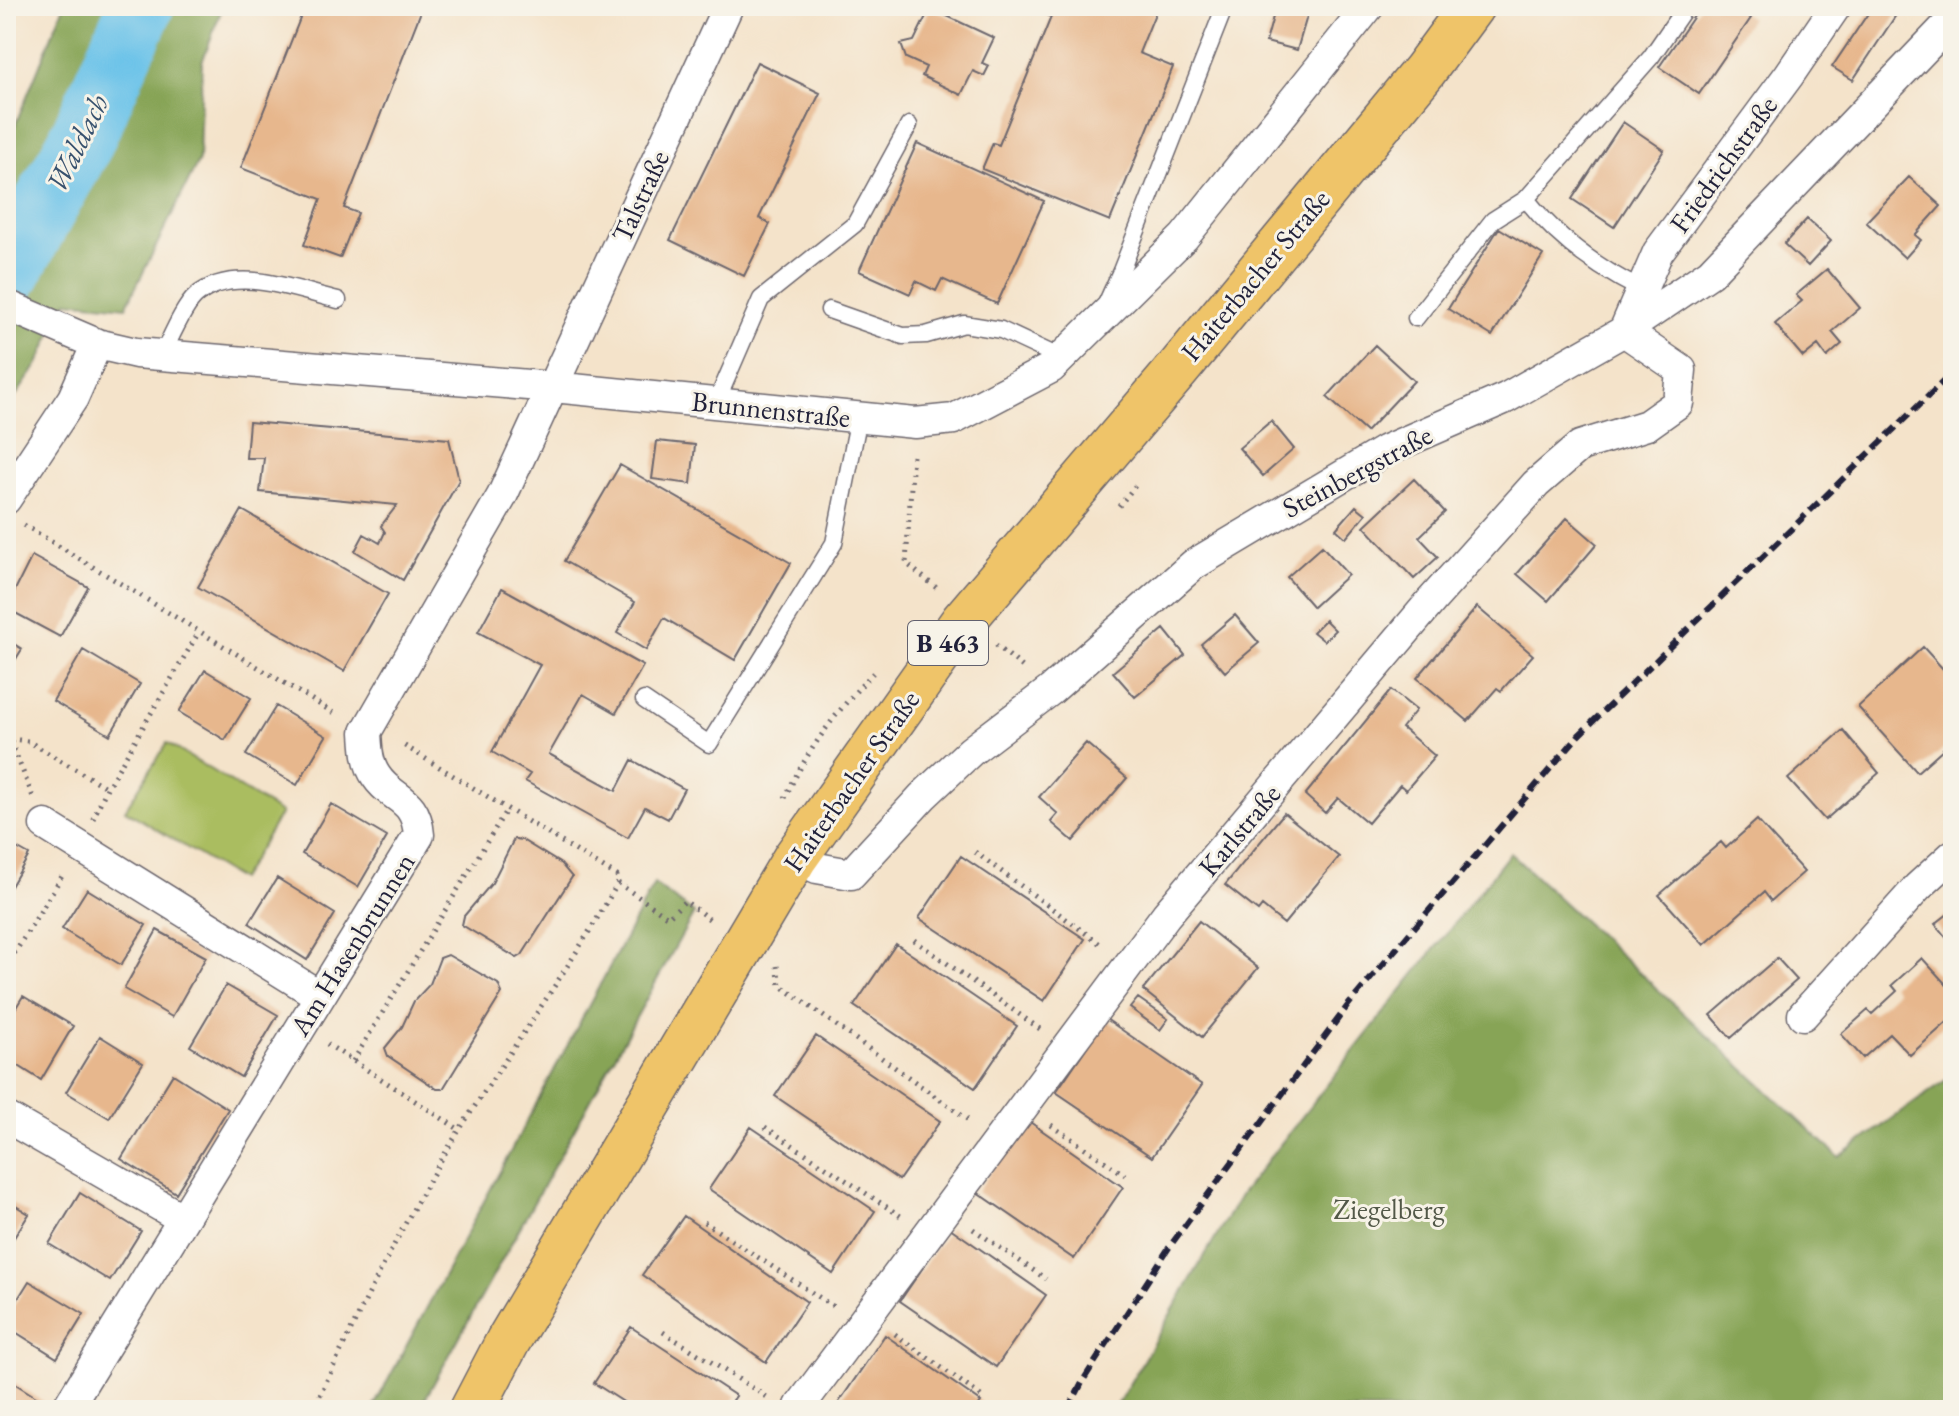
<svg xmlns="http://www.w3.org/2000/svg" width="1959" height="1416" viewBox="0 0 1959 1416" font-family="'EB Garamond',serif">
  <rect width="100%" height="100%" fill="#f7f3e8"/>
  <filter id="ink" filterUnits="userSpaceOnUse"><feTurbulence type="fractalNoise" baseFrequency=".0125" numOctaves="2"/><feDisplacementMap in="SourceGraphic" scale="16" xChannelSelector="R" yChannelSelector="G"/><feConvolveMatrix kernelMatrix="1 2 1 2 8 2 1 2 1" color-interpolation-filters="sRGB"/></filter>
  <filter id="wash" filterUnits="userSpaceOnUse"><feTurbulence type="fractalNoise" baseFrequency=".006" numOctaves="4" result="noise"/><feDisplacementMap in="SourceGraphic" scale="32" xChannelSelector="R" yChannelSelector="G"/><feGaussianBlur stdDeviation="1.8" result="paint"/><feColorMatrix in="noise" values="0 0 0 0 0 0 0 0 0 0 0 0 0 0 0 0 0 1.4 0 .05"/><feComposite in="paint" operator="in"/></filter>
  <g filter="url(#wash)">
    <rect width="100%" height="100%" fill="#f4e3ca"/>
    <path fill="#aabd61" stroke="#66704e" stroke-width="2" d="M 167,743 L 281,813 L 240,880 L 125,810 Z"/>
    <path fill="#87a457" stroke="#546349" stroke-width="2" d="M 64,6 L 223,6 L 202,62 L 199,160 L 126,307 L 67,301 L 38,364 L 6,410 L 6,147 Z
      M 1510,853 L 1839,1157 L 1953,1075 L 1953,1410 L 1114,1410 L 1241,1194 Z
      M 654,884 L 694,913 L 419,1410 L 372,1410 Z"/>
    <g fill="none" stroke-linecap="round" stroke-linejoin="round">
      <path stroke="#6cc3e9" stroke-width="66" d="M 6,276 L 79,145 L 141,6"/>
    </g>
    <g id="blocks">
      <path fill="#e7b78d" d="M 305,6 L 423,6 L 344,208 L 358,213 L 340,258 L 304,245 L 321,199 L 241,168 Z
        M 1025,6 L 1158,6 L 1139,53 L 1173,67 L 1110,221 L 982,169 L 993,143 L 999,145 L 1051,17 Z
        M 1276,6 L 1310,6 L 1297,50 L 1266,42 Z
        M 1701,6 L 1733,6 L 1751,18 L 1699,94 L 1659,67 Z
        M 1873,6 L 1902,6 L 1853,80 L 1832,67 Z
        M 930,8 L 994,38 L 982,63 L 989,66 L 984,76 L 973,71 L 961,95 L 922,76 L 926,67 L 906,58 L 901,44 L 914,41 Z
        M 757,62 L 820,93 L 759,218 L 770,224 L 744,276 L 670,240 Z
        M 1623,122 L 1664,150 L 1614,227 L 1572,199 Z
        M 917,143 L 1044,201 L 997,304 L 942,279 L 936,291 L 916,281 L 910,294 L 859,271 Z
        M 1909,177 L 1941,206 L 1915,235 L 1921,240 L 1905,258 L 1866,222 Z
        M 1807,219 L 1831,241 L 1808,266 L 1784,244 Z
        M 1499,228 L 1543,255 L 1492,336 L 1448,309 Z
        M 1827,269 L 1860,308 L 1832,332 L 1842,344 L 1827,357 L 1818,345 L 1803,357 L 1775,324 L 1802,301 L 1796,295 Z
        M 1375,345 L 1414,381 L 1366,432 L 1327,397 Z
        M 1271,421 L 1294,449 L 1263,476 L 1239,448 Z
        M 249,422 L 449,439 L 459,480 L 403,580 L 355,551 L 364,534 L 380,543 L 385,532 L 381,526 L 397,505 L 260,492 L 264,458 L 246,458 Z
        M 657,441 L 695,445 L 691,484 L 652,479 Z
        M 620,465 L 791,563 L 735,660 L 664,618 L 646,650 L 617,633 L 635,602 L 564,561 Z
        M 1414,479 L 1445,512 L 1419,537 L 1438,557 L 1414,579 L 1364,526 Z
        M 1356,506 L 1366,514 L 1346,538 L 1336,529 Z
        M 242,510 L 388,594 L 344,671 L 198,587 Z
        M 1567,518 L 1597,544 L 1548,601 L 1517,574 Z
        M 1322,546 L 1348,575 L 1313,607 L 1287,577 Z
        M 32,556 L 88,587 L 60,637 L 6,608 Z
        M 502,588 L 643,666 L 616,713 L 583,694 L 549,754 L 616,791 L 632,760 L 684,789 L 668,819 L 645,807 L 628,838 L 525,781 L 530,774 L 492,752 L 540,665 L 478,632 Z
        M 1477,607 L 1533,655 L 1501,691 L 1497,688 L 1468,721 L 1417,678 Z
        M 1235,615 L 1259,643 L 1225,672 L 1201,644 Z
        M 1325,620 L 1335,630 L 1324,641 L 1313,632 Z
        M 1164,629 L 1185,655 L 1135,697 L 1113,672 Z
        M 6,639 L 22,649 L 6,675 Z
        M 1923,647 L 1953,680 L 1953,740 L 1917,772 L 1858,707 Z
        M 83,650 L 140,684 L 110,735 L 53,701 Z
        M 205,670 L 251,698 L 225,740 L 179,712 Z
        M 1391,690 L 1416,710 L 1402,728 L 1435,756 L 1406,790 L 1400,785 L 1368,823 L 1338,798 L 1325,813 L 1305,795 Z
        M 276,706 L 326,736 L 297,785 L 246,755 Z
        M 1843,730 L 1879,773 L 1825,820 L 1788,779 Z
        M 1086,743 L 1127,778 L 1073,841 L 1051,822 L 1058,814 L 1039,797 Z
        M 331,804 L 387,837 L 358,887 L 302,854 Z
        M 1284,813 L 1339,857 L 1284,924 L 1262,906 L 1258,911 L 1225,885 Z
        M 1757,820 L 1804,872 L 1771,901 L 1764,892 L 1704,945 L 1659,895 L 1721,842 L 1726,848 Z
        M 514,839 L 522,840 L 561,864 L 572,877 L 522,955 L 517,958 L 462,925 L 464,916 L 492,883 Z
        M 6,842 L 29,855 L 6,895 Z
        M 961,856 L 1085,939 L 1044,1001 L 919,918 Z
        M 277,878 L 335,914 L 307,960 L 249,923 Z
        M 87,889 L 146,925 L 121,965 L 62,929 Z
        M 1953,910 L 1953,946 L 1935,924 Z
        M 1199,921 L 1258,968 L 1202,1037 L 1143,990 Z
        M 157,930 L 206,957 L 172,1017 L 124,989 Z
        M 896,944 L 1017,1026 L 975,1088 L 854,1006 Z
        M 448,955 L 498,984 L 502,993 L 446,1084 L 443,1089 L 437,1089 L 388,1056 L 385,1048 L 402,1027 L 414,1001 L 430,984 L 440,958 Z
        M 1777,958 L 1797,980 L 1731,1038 L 1711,1015 Z
        M 1922,958 L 1953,992 L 1953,1017 L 1910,1055 L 1890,1034 L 1863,1058 L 1841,1034 L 1868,1010 L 1872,1014 L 1897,991 L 1892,985 Z
        M 226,985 L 278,1015 L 241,1077 L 190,1046 Z
        M 23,996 L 73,1026 L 41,1080 L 6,1058 L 6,1024 Z
        M 1138,998 L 1168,1019 L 1160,1030 L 1130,1008 Z
        M 1106,1019 L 1202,1085 L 1152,1157 L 1056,1092 Z
        M 100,1036 L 143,1063 L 109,1118 L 66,1092 Z
        M 816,1036 L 940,1121 L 899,1180 L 775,1096 Z
        M 173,1074 L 228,1109 L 176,1193 L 121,1159 Z
        M 1027,1120 L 1123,1187 L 1074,1259 L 977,1192 Z
        M 751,1127 L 875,1211 L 833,1274 L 709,1189 Z
        M 80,1193 L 141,1231 L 110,1281 L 49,1244 Z
        M 6,1200 L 29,1214 L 6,1250 Z
        M 684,1216 L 807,1302 L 766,1362 L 642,1275 Z
        M 950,1228 L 1046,1295 L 996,1367 L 900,1301 Z
        M 29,1281 L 84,1314 L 57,1358 L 6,1326 L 6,1318 Z
        M 631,1327 L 736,1396 L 726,1410 L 636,1410 L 594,1383 Z
        M 885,1335 L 981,1402 L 975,1410 L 835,1408 Z
        M 6,1378 L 44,1402 L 39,1410 L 6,1410 Z"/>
    </g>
  </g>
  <g filter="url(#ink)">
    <use href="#blocks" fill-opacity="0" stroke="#6c666d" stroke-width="2"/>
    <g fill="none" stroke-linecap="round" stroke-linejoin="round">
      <defs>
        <path id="lane" d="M 1526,199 C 1557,238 1597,268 1642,290
          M 1107,302 L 1121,271 L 1225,6
          M 829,310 L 903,336 L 926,335 L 964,324 L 1001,330 L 1061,358
          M 1416,318 L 1493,220 L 1526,199 L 1651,57 L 1686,6
          M 162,355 C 170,340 183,307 196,296 C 234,264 295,290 338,300
          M 716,403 L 761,299 L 855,224 L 909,125
          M 644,700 L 709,744 L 834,543 L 859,417"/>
        <path id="street" d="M 6,305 L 97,344 L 136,353 L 553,387 L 915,423 L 954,419 L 1051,368 L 1184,237 L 1369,6
          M 1624,331 L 1658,252 L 1789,75 L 1836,6
          M 6,499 L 73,398 L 97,344
          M 45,825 L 320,996
          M 795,858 L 817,868 L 851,874 L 923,796 L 971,751 L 1051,690 L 1193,565 L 1386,450 L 1506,398 L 1624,331 L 1710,273 L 1953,19
          M 1803,1015 L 1918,887 L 1953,855
          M 6,1117 L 183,1219
          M 800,1406 L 1166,915 L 1432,600 L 1536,484 L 1580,446 L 1647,425 L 1678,403 L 1681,370 L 1624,331
          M 66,1410 L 419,835 C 416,796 392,801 376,776 C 367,763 367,747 366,732 L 502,496 L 728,6"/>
        <path id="primary" d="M 472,1410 L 508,1341 L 795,858 L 963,621 L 1178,369 L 1424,71 L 1472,6"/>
      </defs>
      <use href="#lane" stroke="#6c666d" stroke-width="19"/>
      <use href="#street" stroke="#6c666d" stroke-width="33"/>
      <use href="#primary" stroke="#6c666d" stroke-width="47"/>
      <path stroke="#6c666d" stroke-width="5" stroke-dasharray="2 6" stroke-linecap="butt" d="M 913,456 L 906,563 L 939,590
        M 1119,506 L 1135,486
        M 24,525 L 337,715
        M 996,645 L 1025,669
        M 6,736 L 10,739 L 33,797
        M 10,739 L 28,741 L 107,788
        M 785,798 C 806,752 838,709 873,673
        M 93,819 L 107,788 L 199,632
        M 975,852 L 1103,946
        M 618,883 L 668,917 L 685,901 L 713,922
        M 914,940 L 1040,1029
        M 777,966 L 780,985 L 971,1122
        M 6,967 L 64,873
        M 327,1044 L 460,1130
        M 353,1061 L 507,809
        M 1051,1125 L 1125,1175
        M 765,1127 L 902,1217
        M 704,1222 L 834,1307
        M 973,1229 L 1046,1279
        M 663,1332 L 767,1397
        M 895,1334 L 981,1396
        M 313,1410 C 358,1314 404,1219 460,1129 C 513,1047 570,967 618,883 L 617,876 L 400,743"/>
      <use href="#lane" stroke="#fff" stroke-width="16"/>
      <use href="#street" stroke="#fff" stroke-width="30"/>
      <use href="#primary" stroke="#efc469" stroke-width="44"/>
      <path stroke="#22223b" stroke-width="6" stroke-dasharray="12 6" stroke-linecap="butt" d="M 1068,1410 L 1084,1379 L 1170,1246 L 1349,1004 L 1579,735 L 1953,372"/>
    </g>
  </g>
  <g text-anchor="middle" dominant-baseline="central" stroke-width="6" stroke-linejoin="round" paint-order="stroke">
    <rect fill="#f7f3e8" stroke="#62616f" stroke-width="2" x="908" y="621" width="80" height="44" rx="6"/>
    <g font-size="26" font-weight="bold" fill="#22223b">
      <text x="948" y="643">B 463</text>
    </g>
    <g font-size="28" fill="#22223b" stroke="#f7f3e8">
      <text transform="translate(1723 164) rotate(-54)">Friedrichstraße</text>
      <text transform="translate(640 196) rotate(-65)">Talstraße</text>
      <text transform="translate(1255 275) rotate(-50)">Haiterbacher Straße</text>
      <text transform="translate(771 409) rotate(6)">Brunnenstraße</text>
      <text transform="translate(1357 471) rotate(-28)">Steinbergstraße</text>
      <text transform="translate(851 781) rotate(-55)">Haiterbacher Straße</text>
      <text transform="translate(1239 830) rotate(-50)">Karlstraße</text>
      <text transform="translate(352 944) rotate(-58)">Am Hasenbrunnen</text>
    </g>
    <g font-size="28" fill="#525848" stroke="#f7f3e8">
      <text x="1389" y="1209">Ziegelberg</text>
    </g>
    <g font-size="30" font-style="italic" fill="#38526f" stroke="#f7f3e8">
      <text transform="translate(77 143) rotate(-64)">Waldach</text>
    </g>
  </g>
  <rect width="1959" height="1416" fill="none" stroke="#f7f3e8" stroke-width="32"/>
</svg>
